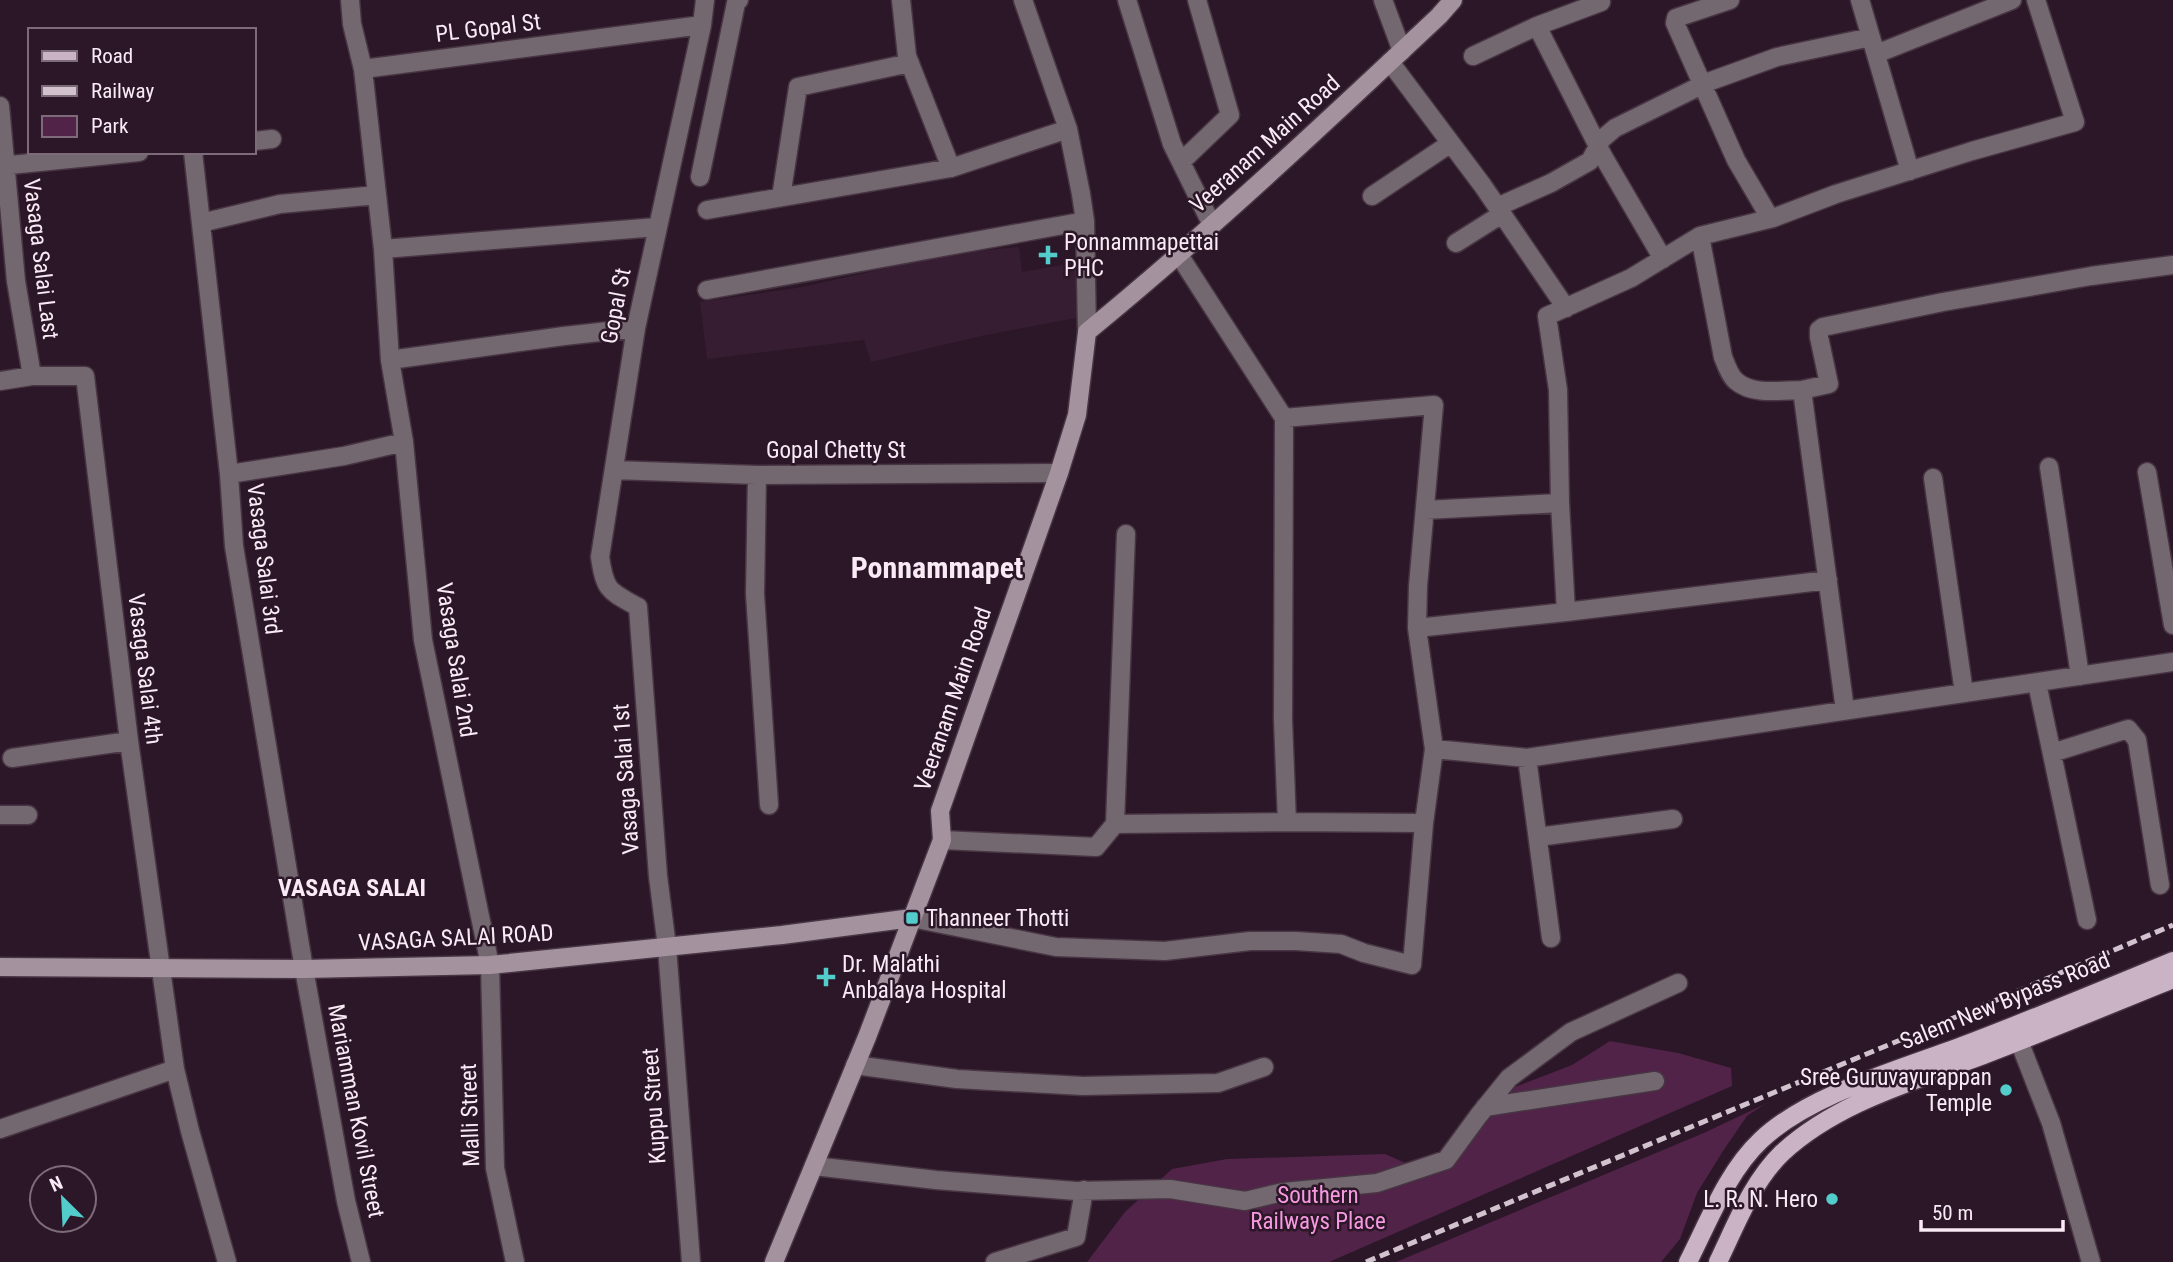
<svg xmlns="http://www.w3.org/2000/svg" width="2173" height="1262" viewBox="0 0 2173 1262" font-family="'Roboto Condensed',sans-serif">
  <rect width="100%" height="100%" fill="#2b1727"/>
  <path fill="#371d32" d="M 1019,247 L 1022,272 L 1074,263 L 1081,317 L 981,336 L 871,362 L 864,340 L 707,359 L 700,302 L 803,287 L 949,254 Z"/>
  <path fill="#512348" d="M 1610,1041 L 1678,1053 L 1731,1068 L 1732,1086 L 1329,1262 L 1087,1262 L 1125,1212 L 1172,1169 L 1227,1159 L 1385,1154 L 1428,1173 L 1482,1126 L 1515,1087 L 1572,1065 Z
    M 1765,1104 L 1747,1116 L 1723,1151 L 1697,1193 L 1680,1239 L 1661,1262 L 1396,1262 L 1706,1132 Z"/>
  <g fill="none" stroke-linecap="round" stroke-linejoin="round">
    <defs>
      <path id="street" d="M 350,0 L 352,24 L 363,69 L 383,249 L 390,360 L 404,442 L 423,640 L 490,965 L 495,1168 L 515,1262
        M 901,0 L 907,56 L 951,168
        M 1023,0 L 1068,129 L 1081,194 L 1085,221 L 1087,332
        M 1127,0 L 1172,144 L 1212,225
        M 1383,0 L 1402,51
        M 1730,0 L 1676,18 L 1675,23 L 1736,160 L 1770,218
        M 1860,0 L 1910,171
        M 1537,26 L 1603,156 L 1663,259
        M 1876,54 L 2012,0
        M 1473,56 L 1537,26 L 1601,2
        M 1390,62 L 1483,186 L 1566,308
        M 363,69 L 702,25
        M 0,106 L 16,281 L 32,376
        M 254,141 L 272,139
        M 193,152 L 229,474 L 234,546 L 304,969 L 346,1201 L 361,1262
        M 1181,162 L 1230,115 L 1197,0
        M 0,166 L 139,152
        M 700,177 L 736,3 L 739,0
        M 1372,196 L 1451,143
        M 781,197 L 798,87 L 910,63
        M 1497,207 L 1551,183 L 1590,161 L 1602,139 L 1615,128 L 1708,82 L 1777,57 L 1871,37
        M 707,210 L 951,168 L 1068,129
        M 201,223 L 280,204 L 377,195
        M 1700,236 L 1723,357 C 1726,365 1730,376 1736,381 C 1753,396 1783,390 1802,390 L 1845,710
        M 1456,243 L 1502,214
        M 383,249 L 657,227
        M 1179,255 L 1284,418 L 1434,405 L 1418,586 L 1417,628 L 1434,749
        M 707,290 L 1085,221
        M 390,360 L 564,336 L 636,328
        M 0,381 L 32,376 L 85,376 L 129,741 L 175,1069 L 190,1131 L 227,1262
        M 1802,390 L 1829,384 L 1819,337 L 1819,330 L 1823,327 L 1943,302 L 2091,276 L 2173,265
        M 2049,467 L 2080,676
        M 614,470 L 757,475 L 1059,473
        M 2147,472 L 2173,625
        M 229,474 L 344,456 L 404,442
        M 757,475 L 755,594 L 769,805
        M 1933,478 L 1964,693
        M 1425,510 L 1560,503
        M 1828,580 L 1566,612 L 1560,503 L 1558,390 L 1547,316 L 1631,278 L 1700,236 L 1773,218 L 1836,194 L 1972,151 L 2075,122 L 2036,0
        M 1417,628 L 1566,612
        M 2037,683 L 2087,920
        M 2052,753 L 2128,729 L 2137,740 L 2160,885
        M 12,758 L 129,741
        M 1527,758 L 1551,938
        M 0,815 L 28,815
        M 1287,822 L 1424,823 L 1434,749 L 1527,758 L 2173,662
        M 1115,824 L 1287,822 L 1283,720 L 1284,418
        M 1538,837 L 1673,819
        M 942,840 L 1096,847 L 1115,824 L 1126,534
        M 912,918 L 1056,947 L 1165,951 L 1250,941 L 1296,941 L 1341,944 L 1364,953 L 1412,965 L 1424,823
        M 2019,1041 L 2051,1123 L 2091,1262
        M 855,1065 L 957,1079 L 1083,1086 L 1218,1083 L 1264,1067
        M 1485,1107 L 1655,1081
        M 0,1129 L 175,1069
        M 814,1166 L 936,1180 L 1076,1191 L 1170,1189 L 1245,1201 L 1283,1192 L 1377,1183 L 1446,1160 L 1479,1115 L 1509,1078 L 1571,1032 L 1678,983
        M 691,1262 L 667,947 L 658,876 L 638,607 C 609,591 605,591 600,557 L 636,328 L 702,25 L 705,0
        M 995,1262 L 1076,1237 L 1084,1190"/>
      <path id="secondary" d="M 0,967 L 304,969 L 490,965 L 782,935 L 912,918
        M 774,1262 L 867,1037 L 942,840 L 940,811 L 1059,473 L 1077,415 L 1087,332 C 1209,232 1324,124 1439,16 L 1453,0"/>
      <path id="primary" d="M 1688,1262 C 1709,1221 1727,1172 1761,1140 C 1808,1095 1901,1069 1962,1046 C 2033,1019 2103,990 2173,961
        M 1718,1262 C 1736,1225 1752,1182 1782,1153 C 1838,1101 1916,1081 1986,1054 C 2049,1030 2111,1004 2173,979"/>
    </defs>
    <use href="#street" stroke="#483544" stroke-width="21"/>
    <use href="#secondary" stroke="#483544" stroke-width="21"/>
    <use href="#primary" stroke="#483544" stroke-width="21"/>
    <use href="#street" stroke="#746870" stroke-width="18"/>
    <use href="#secondary" stroke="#a4929f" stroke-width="18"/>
    <use href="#primary" stroke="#cab3c4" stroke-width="18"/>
    <path stroke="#d2c2ce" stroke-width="5" stroke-dasharray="10 5" stroke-linecap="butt" d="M 1366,1262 L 1999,999 L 2173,925"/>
  </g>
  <g fill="#52cdcc" stroke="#2b1727" stroke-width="2.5">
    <path d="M1044.5 244.5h7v7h7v7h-7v7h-7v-7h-7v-7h7z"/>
    <rect x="905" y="911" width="14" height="14" rx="3.5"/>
    <path d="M822.5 966.5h7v7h7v7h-7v7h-7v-7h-7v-7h7z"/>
    <circle cx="2006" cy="1090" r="7"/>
    <circle cx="1832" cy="1199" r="7"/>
  </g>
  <g text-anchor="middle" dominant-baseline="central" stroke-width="5" stroke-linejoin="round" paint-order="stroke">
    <g font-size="23" fill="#f9eaf5" stroke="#2b1727">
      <text transform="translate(488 28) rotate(-7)">PL Gopal St</text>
      <text transform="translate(1265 144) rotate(-42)">Veeranam Main Road</text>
      <text transform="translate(41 259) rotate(83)">Vasaga Salai Last</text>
      <text transform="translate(616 306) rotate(-79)">Gopal St</text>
      <text x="836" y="450">Gopal Chetty St</text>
      <text transform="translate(264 559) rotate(83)">Vasaga Salai 3rd</text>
      <text transform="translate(456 660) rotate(81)">Vasaga Salai 2nd</text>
      <text transform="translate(145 669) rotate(83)">Vasaga Salai 4th</text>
      <text transform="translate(953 699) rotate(-71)">Veeranam Main Road</text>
      <text transform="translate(626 779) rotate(-94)">Vasaga Salai 1st</text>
      <text transform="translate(456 938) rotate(-3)">VASAGA SALAI ROAD</text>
      <text transform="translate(2005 1001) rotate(-22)">Salem New Bypass Road</text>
      <text transform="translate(654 1106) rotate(-94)">Kuppu Street</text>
      <text transform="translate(356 1111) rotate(79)">Mariamman Kovil Street</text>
      <text transform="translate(470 1115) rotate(-92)">Malli Street</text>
    </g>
    <g font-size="23" fill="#f9eaf5" stroke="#2b1727" text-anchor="start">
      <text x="1064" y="242">Ponnammapettai<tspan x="1064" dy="26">PHC</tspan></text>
      <text x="926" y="918">Thanneer Thotti</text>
      <text x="842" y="964">Dr. Malathi<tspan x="842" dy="26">Anbalaya Hospital</tspan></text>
      <text x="1992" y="1077" text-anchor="end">Sree Guruvayurappan<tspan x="1992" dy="26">Temple</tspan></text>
      <text x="1818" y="1199" text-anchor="end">L. R. N. Hero</text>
    </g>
    <g font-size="23" fill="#f699e1" stroke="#2b1727">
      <text x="1318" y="1195">Southern<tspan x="1318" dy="26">Railways Place</tspan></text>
    </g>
    <g font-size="24" font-weight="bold" fill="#f9eaf5" stroke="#2b1727">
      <text x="352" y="888">VASAGA SALAI</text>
    </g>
    <g font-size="30" font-weight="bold" fill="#f9eaf5" stroke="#2b1727">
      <text x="937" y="567">Ponnammapet</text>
    </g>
  </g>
  <rect x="28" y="28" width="228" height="126" fill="#2b1727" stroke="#7d6b79" stroke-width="2"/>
  <rect x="42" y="51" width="35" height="10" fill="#cab3c4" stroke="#7d6b79" stroke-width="2"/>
  <text x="91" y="63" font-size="21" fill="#f9eaf5">Road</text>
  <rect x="42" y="86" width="35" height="10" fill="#d2c2ce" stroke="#7d6b79" stroke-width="2"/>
  <text x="91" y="98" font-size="21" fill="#f9eaf5">Railway</text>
  <rect x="42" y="116" width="35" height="21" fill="#512348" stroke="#7d6b79" stroke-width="2"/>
  <text x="91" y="133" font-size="21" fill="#f9eaf5">Park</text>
  <g transform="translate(63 1199) rotate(336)"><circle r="33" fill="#2b1727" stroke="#7d6b79" stroke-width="2"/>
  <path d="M0-5L12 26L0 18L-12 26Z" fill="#52cdcc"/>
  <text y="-10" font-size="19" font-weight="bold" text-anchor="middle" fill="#f9eaf5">N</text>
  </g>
  <path d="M1921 1220v10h142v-10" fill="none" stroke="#f9eaf5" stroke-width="3.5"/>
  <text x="1932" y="1220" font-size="21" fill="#f9eaf5" stroke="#2b1727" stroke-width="5" paint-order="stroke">50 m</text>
</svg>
